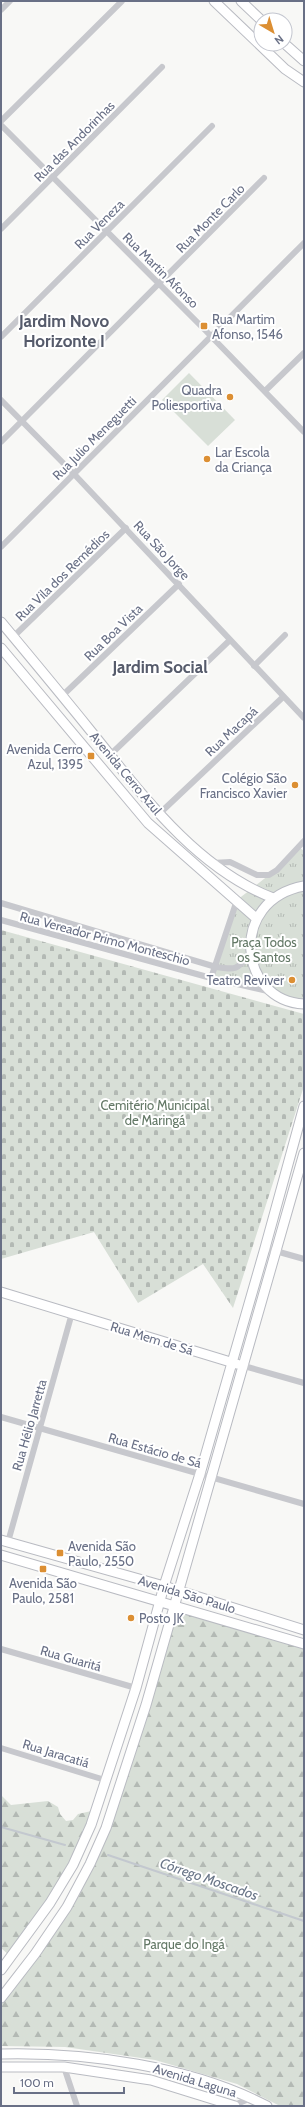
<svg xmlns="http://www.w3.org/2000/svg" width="305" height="2107" viewBox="0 0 305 2107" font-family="Cabin,sans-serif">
  <defs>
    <pattern id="forest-firs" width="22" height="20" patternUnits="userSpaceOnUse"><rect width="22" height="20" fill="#d8dfd7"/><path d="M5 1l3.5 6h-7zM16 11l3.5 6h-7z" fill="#b3b9b4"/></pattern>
    <pattern id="cemetery-stones" width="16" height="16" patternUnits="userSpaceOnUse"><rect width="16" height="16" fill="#d8dfd7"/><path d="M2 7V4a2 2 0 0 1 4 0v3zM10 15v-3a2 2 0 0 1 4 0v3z" fill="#b3b9b4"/></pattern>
    <pattern id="park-tufts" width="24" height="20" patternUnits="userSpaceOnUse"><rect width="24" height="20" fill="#d8dfd7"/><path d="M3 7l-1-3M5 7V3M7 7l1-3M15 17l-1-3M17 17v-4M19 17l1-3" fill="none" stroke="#b3b9b4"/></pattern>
  </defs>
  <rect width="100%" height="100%" fill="#f8f8f6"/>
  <path fill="#d8dfd7" d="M 189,373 L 235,420 L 208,446 L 162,400 Z"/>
  <path fill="url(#forest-firs)" d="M 176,1608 L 304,1646 L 304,2106 L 280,2106 L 237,2084 L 155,2060 L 65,2047 L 1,2046 L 1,2000 L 91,1865 Z
    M 1,1795 L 11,1805 L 48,1801 L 58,1807 L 60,1814 L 66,1821 L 73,1820 L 78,1814 L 96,1810 L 72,1864 L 10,1956 L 1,1948 Z"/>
  <path fill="url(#cemetery-stones)" d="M 1,930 L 304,1014 L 304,1086 L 233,1308 L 203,1264 L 138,1303 L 94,1232 L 1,1259 Z"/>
  <path fill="url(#park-tufts)" d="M 299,847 L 304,851 L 304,1004 L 273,993 L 211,978 L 237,900 L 269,875 Z"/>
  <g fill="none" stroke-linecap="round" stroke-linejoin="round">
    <path stroke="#c3c8cf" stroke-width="2" d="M 1,1827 L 65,1845
      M 108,1855 L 304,1921"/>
    <defs>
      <path id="secondary" d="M 214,1 L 285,69 L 304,82
        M 241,1 L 261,20
        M 285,44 L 304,61
        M 1,622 C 31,658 61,694 90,730 C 141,793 195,868 273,898
        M 1,648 L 148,823 L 256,918
        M 304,886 C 228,900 238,1001 304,1004
        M 1,1292 L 237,1364
        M 1,1540 L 164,1586 L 304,1630
        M 1,1555 L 304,1644
        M 1,1970 L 50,1903 L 73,1865 L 91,1825 L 136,1688 L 164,1586 L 200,1474 L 265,1248 L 304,1106
        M 1,1998 L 35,1954 L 67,1907 L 90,1864 L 106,1828 L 146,1705 L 304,1153
        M 1,2054 C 87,2052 190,2066 267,2106
        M 1,2067 L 64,2067 L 151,2080 L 235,2106"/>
    </defs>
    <use href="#secondary" stroke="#b9bbc2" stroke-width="11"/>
    <path stroke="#c7c8cd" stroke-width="6" d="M 1,10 L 10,1
      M 1,121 L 122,1
      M 1,125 L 205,330 L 304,432
      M 1,229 L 162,67
      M 1,337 L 212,126
      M 265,391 L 304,353
      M 1,400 L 74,474 L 304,718
      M 1,442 L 264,178
      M 1,547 L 304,243
      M 13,637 L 126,528
      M 254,666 L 285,635
      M 62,696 L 179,584
      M 110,755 L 230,640
      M 159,814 L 283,697
      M 212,863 L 230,862 L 257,875 L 269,875 L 277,870 L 304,841
      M 1,903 L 216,967 C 236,970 237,970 250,954
      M 1,920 L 211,978 L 272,992
      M 211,978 L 237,900
      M 265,1248 L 304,1259
      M 244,1366 L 304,1383
      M 1,1417 L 304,1504
      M 8,1542 L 72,1313
      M 1,1649 L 136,1688
      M 1,1748 L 105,1780
      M 64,2067 L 77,2106
      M 232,2106 L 251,2098"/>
    <use href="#secondary" stroke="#fff" stroke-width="9"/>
  </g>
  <g fill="#dc8f33" stroke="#fff" stroke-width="1.5">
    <rect x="200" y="322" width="8" height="8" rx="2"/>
    <circle cx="230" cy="397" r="4"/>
    <circle cx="207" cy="459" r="4"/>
    <rect x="87" y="752" width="8" height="8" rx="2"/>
    <circle cx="295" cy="785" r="4"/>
    <circle cx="292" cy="980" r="4"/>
    <rect x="56" y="1549" width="8" height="8" rx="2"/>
    <rect x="39" y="1565" width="8" height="8" rx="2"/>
    <circle cx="131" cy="1618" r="4"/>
  </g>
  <g text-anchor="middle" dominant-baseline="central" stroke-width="4" stroke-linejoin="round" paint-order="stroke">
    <g font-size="13" fill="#697086" stroke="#fff">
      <text transform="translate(74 141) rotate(-45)">Rua das Andorinhas</text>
      <text transform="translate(210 218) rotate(-45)">Rua Monte Carlo</text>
      <text transform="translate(99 224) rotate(-45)">Rua Veneza</text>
      <text transform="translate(161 270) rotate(45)">Rua Martin Afonso</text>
      <text transform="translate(94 438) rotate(-45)">Rua Julio Meneguetti</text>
      <text transform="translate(162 550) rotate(47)">Rua São Jorge</text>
      <text transform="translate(62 575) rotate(-44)">Rua Vila dos Remédios</text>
      <text transform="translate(113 632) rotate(-44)">Rua Boa Vista</text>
      <text transform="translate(231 731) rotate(-43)">Rua Macapá</text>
      <text transform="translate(126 773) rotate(50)">Avenida Cerro Azul</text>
      <text transform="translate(105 938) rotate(15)">Rua Vereador Primo Monteschio</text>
      <text transform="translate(152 1338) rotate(17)">Rua Mem de Sá</text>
      <text transform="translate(29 1425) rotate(-74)">Rua Hélio Jarretta</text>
      <text transform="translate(155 1450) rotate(16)">Rua Estácio de Sá</text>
      <text transform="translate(187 1594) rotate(17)">Avenida São Paulo</text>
      <text transform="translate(71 1658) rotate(16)">Rua Guaritá</text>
      <text transform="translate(56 1753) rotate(17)">Rua Jaracatiá</text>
      <text transform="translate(195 2080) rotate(17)">Avenida Laguna</text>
    </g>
    <g font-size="13" fill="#697086" stroke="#fff" text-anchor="start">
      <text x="212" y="319">Rua Martim<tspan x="212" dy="15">Afonso, 1546</tspan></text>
      <text x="222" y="390" text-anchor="end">Quadra<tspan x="222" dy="15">Poliesportiva</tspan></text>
      <text x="215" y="452">Lar Escola<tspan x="215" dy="15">da Criança</tspan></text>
      <text x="83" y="749" text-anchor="end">Avenida Cerro<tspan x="83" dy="15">Azul, 1395</tspan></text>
      <text x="287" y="778" text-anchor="end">Colégio São<tspan x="287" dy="15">Francisco Xavier</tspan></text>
      <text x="284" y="980" text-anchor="end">Teatro Reviver</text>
      <text x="68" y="1546">Avenida São<tspan x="68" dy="15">Paulo, 2550</tspan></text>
      <text x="43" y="1583" text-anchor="middle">Avenida São<tspan x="43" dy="15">Paulo, 2581</tspan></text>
      <text x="139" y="1618">Posto JK</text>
    </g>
    <g font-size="13" fill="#637866" stroke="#fff">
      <text x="264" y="942">Praça Todos<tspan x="264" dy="15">os Santos</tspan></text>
      <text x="155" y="1105">Cemitério Municipal<tspan x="155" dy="15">de Maringá</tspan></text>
      <text x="184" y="1944">Parque do Ingá</text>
    </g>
    <g font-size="14" font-style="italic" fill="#6a7688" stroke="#fff">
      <text transform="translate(209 1879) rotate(19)">Córrego Moscados</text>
    </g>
    <g font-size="17" font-weight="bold" fill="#565b6b" stroke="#fff">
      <text x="64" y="321">Jardim Novo<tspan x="64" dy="20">Horizonte I</tspan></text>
      <text x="160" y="667">Jardim Social</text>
    </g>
  </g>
  <rect width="305" height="2107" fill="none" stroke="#697086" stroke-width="4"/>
  <g transform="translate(273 32) rotate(142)"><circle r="19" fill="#ffffff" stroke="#c3c6cf"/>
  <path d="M0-3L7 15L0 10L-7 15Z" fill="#dc8f33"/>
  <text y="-6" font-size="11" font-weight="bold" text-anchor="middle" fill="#697086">N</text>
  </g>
  <path d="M14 2087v6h110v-6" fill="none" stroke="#697086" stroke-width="2"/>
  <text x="20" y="2087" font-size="12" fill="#697086" stroke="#ffffff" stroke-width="3" paint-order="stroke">100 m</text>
</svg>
